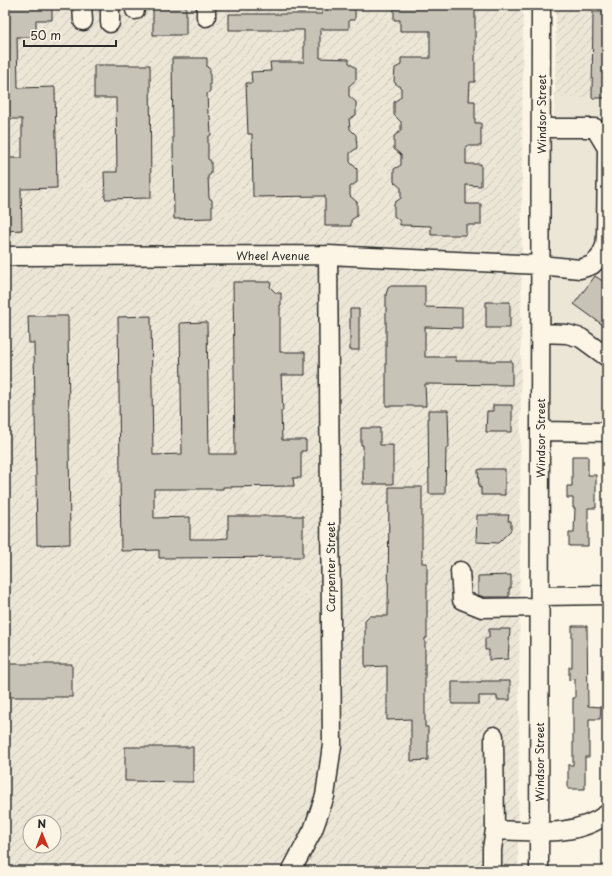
<svg xmlns="http://www.w3.org/2000/svg" width="612" height="876" viewBox="0 0 612 876" font-family="'Playpen Sans',sans-serif">
  <defs>
    <pattern id="industrial-furrows" width="10" height="10" patternUnits="userSpaceOnUse"><rect width="10" height="10" fill="#ece6d7"/><path d="M-1 1l2-2M0 10L10 0M9 11l2-2" fill="none" stroke="#cbc5b9"/></pattern>
  </defs>
  <rect width="100%" height="100%" fill="#fcf5e5"/>
  <filter id="ink" filterUnits="userSpaceOnUse"><feTurbulence type="fractalNoise" baseFrequency=".025" numOctaves="2"/><feDisplacementMap in="SourceGraphic" scale="8" xChannelSelector="R" yChannelSelector="G"/><feConvolveMatrix kernelMatrix="1 2 1 2 8 2 1 2 1" color-interpolation-filters="sRGB"/></filter>
  <g filter="url(#ink)">
    <path fill="#ece6d7" d="M 555,98 L 607,98 L 607,442 L 543,443 L 544,267 Z"/>
    <path fill="url(#industrial-furrows)" fill-rule="evenodd" d="M 5,5 L 523,5 L 518,871 L 5,871 ZM 30,822 L 54,822 L 54,846 L 30,846 Z
      M 556,5 L 607,5 L 607,98 L 555,98 Z"/>
    <path fill="#c8c3b7" stroke="#2b2b2b" d="M 5,5 L 52,5 L 52,20 L 36,20 L 36,37 L 17,37 L 18,88 L 55,87 L 55,91 L 57,188 L 21,189 L 22,230 L 5,231 L 5,158 L 22,158 L 22,119 L 5,119 Z
      M 153,5 L 186,5 L 186,35 L 153,35 Z
      M 322,5 L 355,5 L 355,20 L 349,20 L 349,29 L 320,29 L 320,58 L 349,59 L 349,63 L 356,68 L 356,80 L 349,86 L 349,96 L 356,102 L 356,115 L 349,119 L 350,129 L 356,135 L 357,148 L 350,153 L 350,162 L 357,169 L 357,182 L 350,187 L 350,196 L 357,202 L 357,216 L 351,220 L 351,226 L 325,226 L 325,196 L 253,197 L 252,134 L 248,134 L 246,83 L 252,83 L 251,72 L 271,71 L 270,62 L 304,62 L 304,30 L 229,30 L 229,14 L 322,14 Z
      M 394,5 L 475,5 L 475,82 L 470,82 L 469,101 L 475,101 L 475,123 L 481,123 L 481,146 L 466,146 L 466,164 L 481,164 L 481,186 L 466,185 L 466,204 L 481,204 L 481,225 L 466,225 L 466,235 L 431,235 L 431,226 L 400,225 L 400,221 L 394,216 L 394,203 L 401,198 L 401,188 L 394,182 L 394,169 L 401,165 L 401,155 L 394,149 L 394,136 L 401,131 L 401,122 L 394,115 L 394,102 L 401,97 L 401,88 L 394,82 L 395,68 L 401,65 L 401,58 L 430,58 L 430,31 L 400,31 L 400,20 L 394,20 Z
      M 593,12 L 607,12 L 607,98 L 592,98 Z
      M 172,58 L 207,58 L 207,67 L 210,69 L 210,91 L 207,94 L 208,114 L 210,116 L 211,135 L 208,137 L 208,159 L 211,161 L 211,174 L 208,176 L 209,198 L 212,200 L 212,218 L 174,219 Z
      M 94,65 L 150,65 L 151,198 L 105,199 L 104,172 L 117,172 L 116,98 L 94,98 Z
      M 595,276 L 607,284 L 607,328 L 574,304 Z
      M 233,282 L 271,282 L 270,287 L 276,293 L 281,293 L 281,305 L 280,305 L 280,352 L 305,352 L 305,375 L 281,375 L 283,411 L 281,411 L 282,440 L 306,440 L 306,451 L 301,451 L 301,478 L 293,478 L 294,486 L 223,487 L 223,489 L 154,489 L 154,518 L 190,517 L 190,539 L 215,539 L 228,538 L 228,516 L 303,516 L 303,557 L 159,558 L 159,550 L 121,551 L 118,317 L 151,316 L 153,455 L 182,454 L 180,323 L 207,322 L 209,454 L 235,454 Z
      M 391,286 L 425,286 L 425,307 L 462,308 L 462,328 L 425,327 L 425,357 L 456,357 L 456,361 L 512,361 L 512,385 L 425,384 L 426,406 L 386,406 L 386,294 L 388,288 Z
      M 486,302 L 510,302 L 510,328 L 486,328 Z
      M 350,309 L 359,309 L 359,350 L 350,350 Z
      M 28,316 L 68,316 L 70,544 L 37,545 L 34,343 L 29,343 Z
      M 493,405 L 512,405 L 512,432 L 486,432 L 487,411 L 493,411 Z
      M 428,410 L 448,410 L 449,448 L 446,448 L 445,494 L 429,494 Z
      M 361,428 L 380,428 L 380,445 L 393,445 L 393,484 L 363,484 L 363,445 L 361,445 Z
      M 572,456 L 588,456 L 588,475 L 596,475 L 596,508 L 588,508 L 588,546 L 569,546 L 569,533 L 574,533 L 575,508 L 573,508 L 573,498 L 567,498 L 567,486 L 572,486 Z
      M 481,469 L 505,469 L 505,495 L 481,495 L 481,487 L 479,488 L 478,470 Z
      M 389,487 L 422,487 L 422,563 L 427,563 L 427,638 L 425,638 L 425,727 L 428,727 L 428,760 L 411,761 L 411,719 L 387,720 L 387,666 L 365,667 L 365,620 L 369,616 L 388,616 Z
      M 477,515 L 509,515 L 508,521 L 511,521 L 511,530 L 498,543 L 476,542 Z
      M 511,575 L 511,588 L 509,588 L 509,597 L 484,597 L 478,595 L 478,576 Z
      M 572,626 L 587,626 L 588,706 L 601,707 L 600,719 L 589,719 L 589,757 L 585,757 L 585,789 L 568,789 L 568,765 L 573,765 L 573,698 L 575,698 L 575,679 L 569,680 L 569,667 L 572,667 Z
      M 489,629 L 510,629 L 508,659 L 489,660 L 489,650 L 485,650 L 485,638 L 489,638 Z
      M 5,664 L 72,664 L 72,697 L 5,697 Z
      M 481,681 L 510,681 L 510,700 L 497,700 L 497,696 L 479,696 L 479,704 L 452,704 L 452,682 L 481,682 Z
      M 125,747 L 193,747 L 193,782 L 125,781 Z"/>
    <g fill="none" stroke-linecap="round" stroke-linejoin="round">
      <defs>
        <path id="minor" d="M 82,5 L 83,21
          M 134,5 L 135,10
          M 206,5 L 206,17
          M 110,23 L 110,5
          M 5,256 L 328,255 L 540,265 L 580,269 L 592,265 L 600,257 L 605,246 L 606,236 L 607,148 L 595,128 L 541,128
          M 540,333 L 567,334 L 581,338 L 607,357
          M 540,431 L 607,432
          M 460,571 L 462,600 L 482,608 L 540,607
          M 540,596 L 607,595
          M 495,830 C 532,831 575,838 607,814
          M 291,871 L 313,830 L 325,796 L 332,745 L 328,255
          M 492,871 L 492,849 L 495,830 L 494,736
          M 539,871 L 541,5"/>
      </defs>
      <use href="#minor" stroke="#2b2b2b" stroke-width="21"/>
      <use href="#minor" stroke="#fcf5e5" stroke-width="18"/>
    </g>
  </g>
  <g text-anchor="middle" dominant-baseline="central" stroke-width="3" stroke-linejoin="round" paint-order="stroke">
    <g font-size="11" fill="#2b2b2b" stroke="#fcf5e5">
      <text transform="translate(541 114) rotate(-90)">Windsor Street</text>
      <text x="273" y="255">Wheel Avenue</text>
      <text transform="translate(540 438) rotate(-90)">Windsor Street</text>
      <text transform="translate(330 567) rotate(-90)">Carpenter Street</text>
      <text transform="translate(539 762) rotate(-90)">Windsor Street</text>
    </g>
  </g>
  <rect width="612" height="876" fill="none" stroke="#fcf5e5" stroke-width="20"/>
  <rect x="10" y="10" width="592" height="856" fill="none" stroke="#2b2b2b" stroke-width="1.5" filter="url(#ink)"/>
  <g transform="translate(42 834) rotate(359)"><circle r="19" fill="#fcf5e5" stroke="#a8a49b"/>
  <path d="M0-3L7 15L0 10L-7 15Z" fill="#c8321e"/>
  <text y="-6" font-size="11" font-weight="bold" text-anchor="middle" fill="#2b2b2b">N</text>
  </g>
  <path d="M24 40v6h92v-6" fill="none" stroke="#2b2b2b" stroke-width="2"/>
  <text x="30" y="40" font-size="12" fill="#2b2b2b" stroke="#fcf5e5" stroke-width="3" paint-order="stroke">50 m</text>
</svg>
